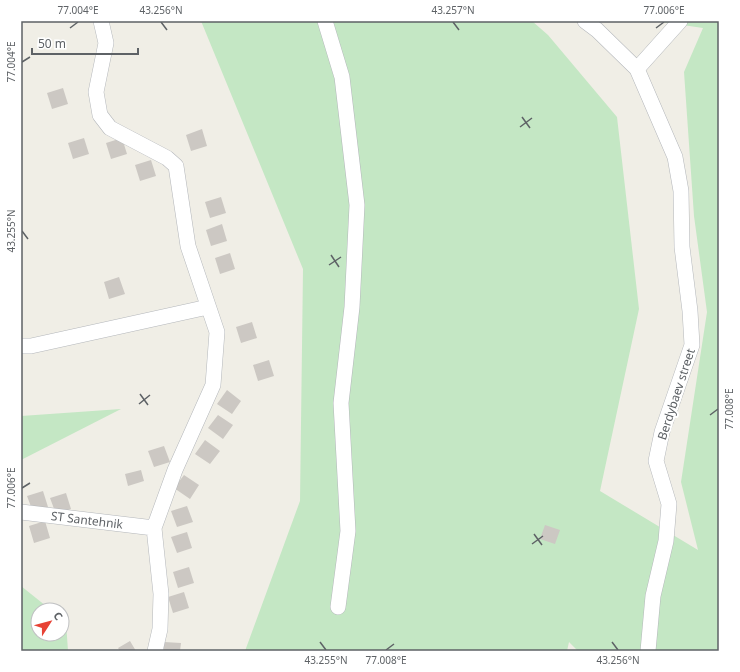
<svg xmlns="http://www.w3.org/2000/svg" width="740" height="672" viewBox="0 0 740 672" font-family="'Noto Sans',sans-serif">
  <rect width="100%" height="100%" fill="#f0eee6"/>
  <path fill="#c4e7c4" d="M 201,21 L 532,21 L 548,35 L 617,117 L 639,309 L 600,491 L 698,550 L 681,482 L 707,312 L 694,216 L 684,72 L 703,28 L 655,21 L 719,21 L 719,651 L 578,651 L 569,642 L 567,651 L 245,651 L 300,501 L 303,269 Z
    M 121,409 L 21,460 L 21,416 Z
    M 21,586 L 51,610 L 38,610 L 38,634 L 62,634 L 62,619 L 66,622 L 68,651 L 21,651 Z"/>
  <path fill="#ccc8c3" d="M 63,88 L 68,104 L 52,109 L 47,93 Z
    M 202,129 L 207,146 L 191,151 L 186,135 Z
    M 84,138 L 89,154 L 73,159 L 68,143 Z
    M 122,138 L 127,154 L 111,159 L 106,143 Z
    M 151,160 L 156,176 L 140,181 L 135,165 Z
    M 221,197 L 226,213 L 210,218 L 205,202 Z
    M 222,224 L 227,241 L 211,246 L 206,230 Z
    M 230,253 L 235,269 L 220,274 L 215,258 Z
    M 119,277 L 125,294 L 109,299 L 104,282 Z
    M 252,322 L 257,338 L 241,343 L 236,327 Z
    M 269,360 L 274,376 L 258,381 L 253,365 Z
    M 227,390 L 241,401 L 232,414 L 217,404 Z
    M 218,415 L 233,425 L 223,439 L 208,428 Z
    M 205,440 L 220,451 L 210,464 L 195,454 Z
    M 164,446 L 170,462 L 154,467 L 148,451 Z
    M 141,470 L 144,481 L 128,486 L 125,474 Z
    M 184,475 L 199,485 L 190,499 L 174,488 Z
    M 43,491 L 48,507 L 33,512 L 27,496 Z
    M 66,493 L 71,509 L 56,514 L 50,498 Z
    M 187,506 L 193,522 L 177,527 L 171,511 Z
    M 45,521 L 50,538 L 34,543 L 29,526 Z
    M 545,525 L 560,530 L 555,544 L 540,539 Z
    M 187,532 L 192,548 L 177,553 L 171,537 Z
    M 189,567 L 194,583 L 178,588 L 173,572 Z
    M 184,592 L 189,608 L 173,613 L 168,597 Z
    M 130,641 L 136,651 L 120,651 L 118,648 Z
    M 164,642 L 181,643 L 180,651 L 164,651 Z"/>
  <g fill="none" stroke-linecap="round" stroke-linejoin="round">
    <defs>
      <path id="minor" d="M 101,21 L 106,43 L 96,92 L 100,115 L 110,128 L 167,158 L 176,166 L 188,246 L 217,332 L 213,385 L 175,470 L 154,528 L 161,594 L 160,629 L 155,651
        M 325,21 L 342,77 L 357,205 L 352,307 L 341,403 L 348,531 L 338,607
        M 585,21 L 597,30 L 637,69 L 675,157 L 681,191 L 682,247 L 690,311 L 692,345 L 662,432 L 656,461 L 669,504 L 666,541 L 653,596 L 648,651
        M 637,69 L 680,21
        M 21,346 L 31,346 L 208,307
        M 21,512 L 154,528"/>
    </defs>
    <use href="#minor" stroke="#b4b7bb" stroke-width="16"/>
    <use href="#minor" stroke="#fff" stroke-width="15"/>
  </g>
  <path fill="none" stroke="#5e6266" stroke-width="1.5" d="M 161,22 L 167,30M 453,22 L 459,30M 70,28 L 78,22M 656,28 L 664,22M 22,62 L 30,57M 522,117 L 530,128M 520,127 L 532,118M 22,231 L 28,239M 331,255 L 339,267M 329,265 L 341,257M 140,394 L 148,405M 139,404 L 150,395M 710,415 L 718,409M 22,488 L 30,483M 534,534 L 542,545M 532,544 L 543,536M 320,642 L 326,650M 612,642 L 618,650M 386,650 L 394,644"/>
  <g text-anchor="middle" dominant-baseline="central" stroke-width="4" stroke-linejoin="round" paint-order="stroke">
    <g font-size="12" fill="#5e6266" stroke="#fff">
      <text transform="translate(676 394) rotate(-72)">Berdybaev street</text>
      <text transform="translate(87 520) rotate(7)">ST Santehnik</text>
    </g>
  </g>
  <rect width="740" height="672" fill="none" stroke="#ffffff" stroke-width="44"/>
  <g transform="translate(50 622) rotate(54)"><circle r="19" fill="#ffffff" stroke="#bfc0c2"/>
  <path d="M0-3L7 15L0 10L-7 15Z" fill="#e74235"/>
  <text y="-6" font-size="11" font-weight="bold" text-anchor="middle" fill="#5e6266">С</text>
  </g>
  <path d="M32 48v6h106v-6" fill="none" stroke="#5e6266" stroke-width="2"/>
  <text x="38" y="48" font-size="12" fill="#5e6266" stroke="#ffffff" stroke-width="3" paint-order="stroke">50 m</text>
  <rect x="22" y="22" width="696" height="628" fill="none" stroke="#5e6266" stroke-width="1.5"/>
  <g font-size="10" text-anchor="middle" fill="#5e6266">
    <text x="78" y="14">77.004°E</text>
    <text x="161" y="14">43.256°N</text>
    <text x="453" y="14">43.257°N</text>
    <text x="664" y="14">77.006°E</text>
    <text transform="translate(11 62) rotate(-90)" y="4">77.004°E</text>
    <text transform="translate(11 231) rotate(-90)" y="4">43.255°N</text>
    <text transform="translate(729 409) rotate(-90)" y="4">77.008°E</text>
    <text transform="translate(11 488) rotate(-90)" y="4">77.006°E</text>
    <text x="326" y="664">43.255°N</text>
    <text x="386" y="664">77.008°E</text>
    <text x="618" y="664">43.256°N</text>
  </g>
</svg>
